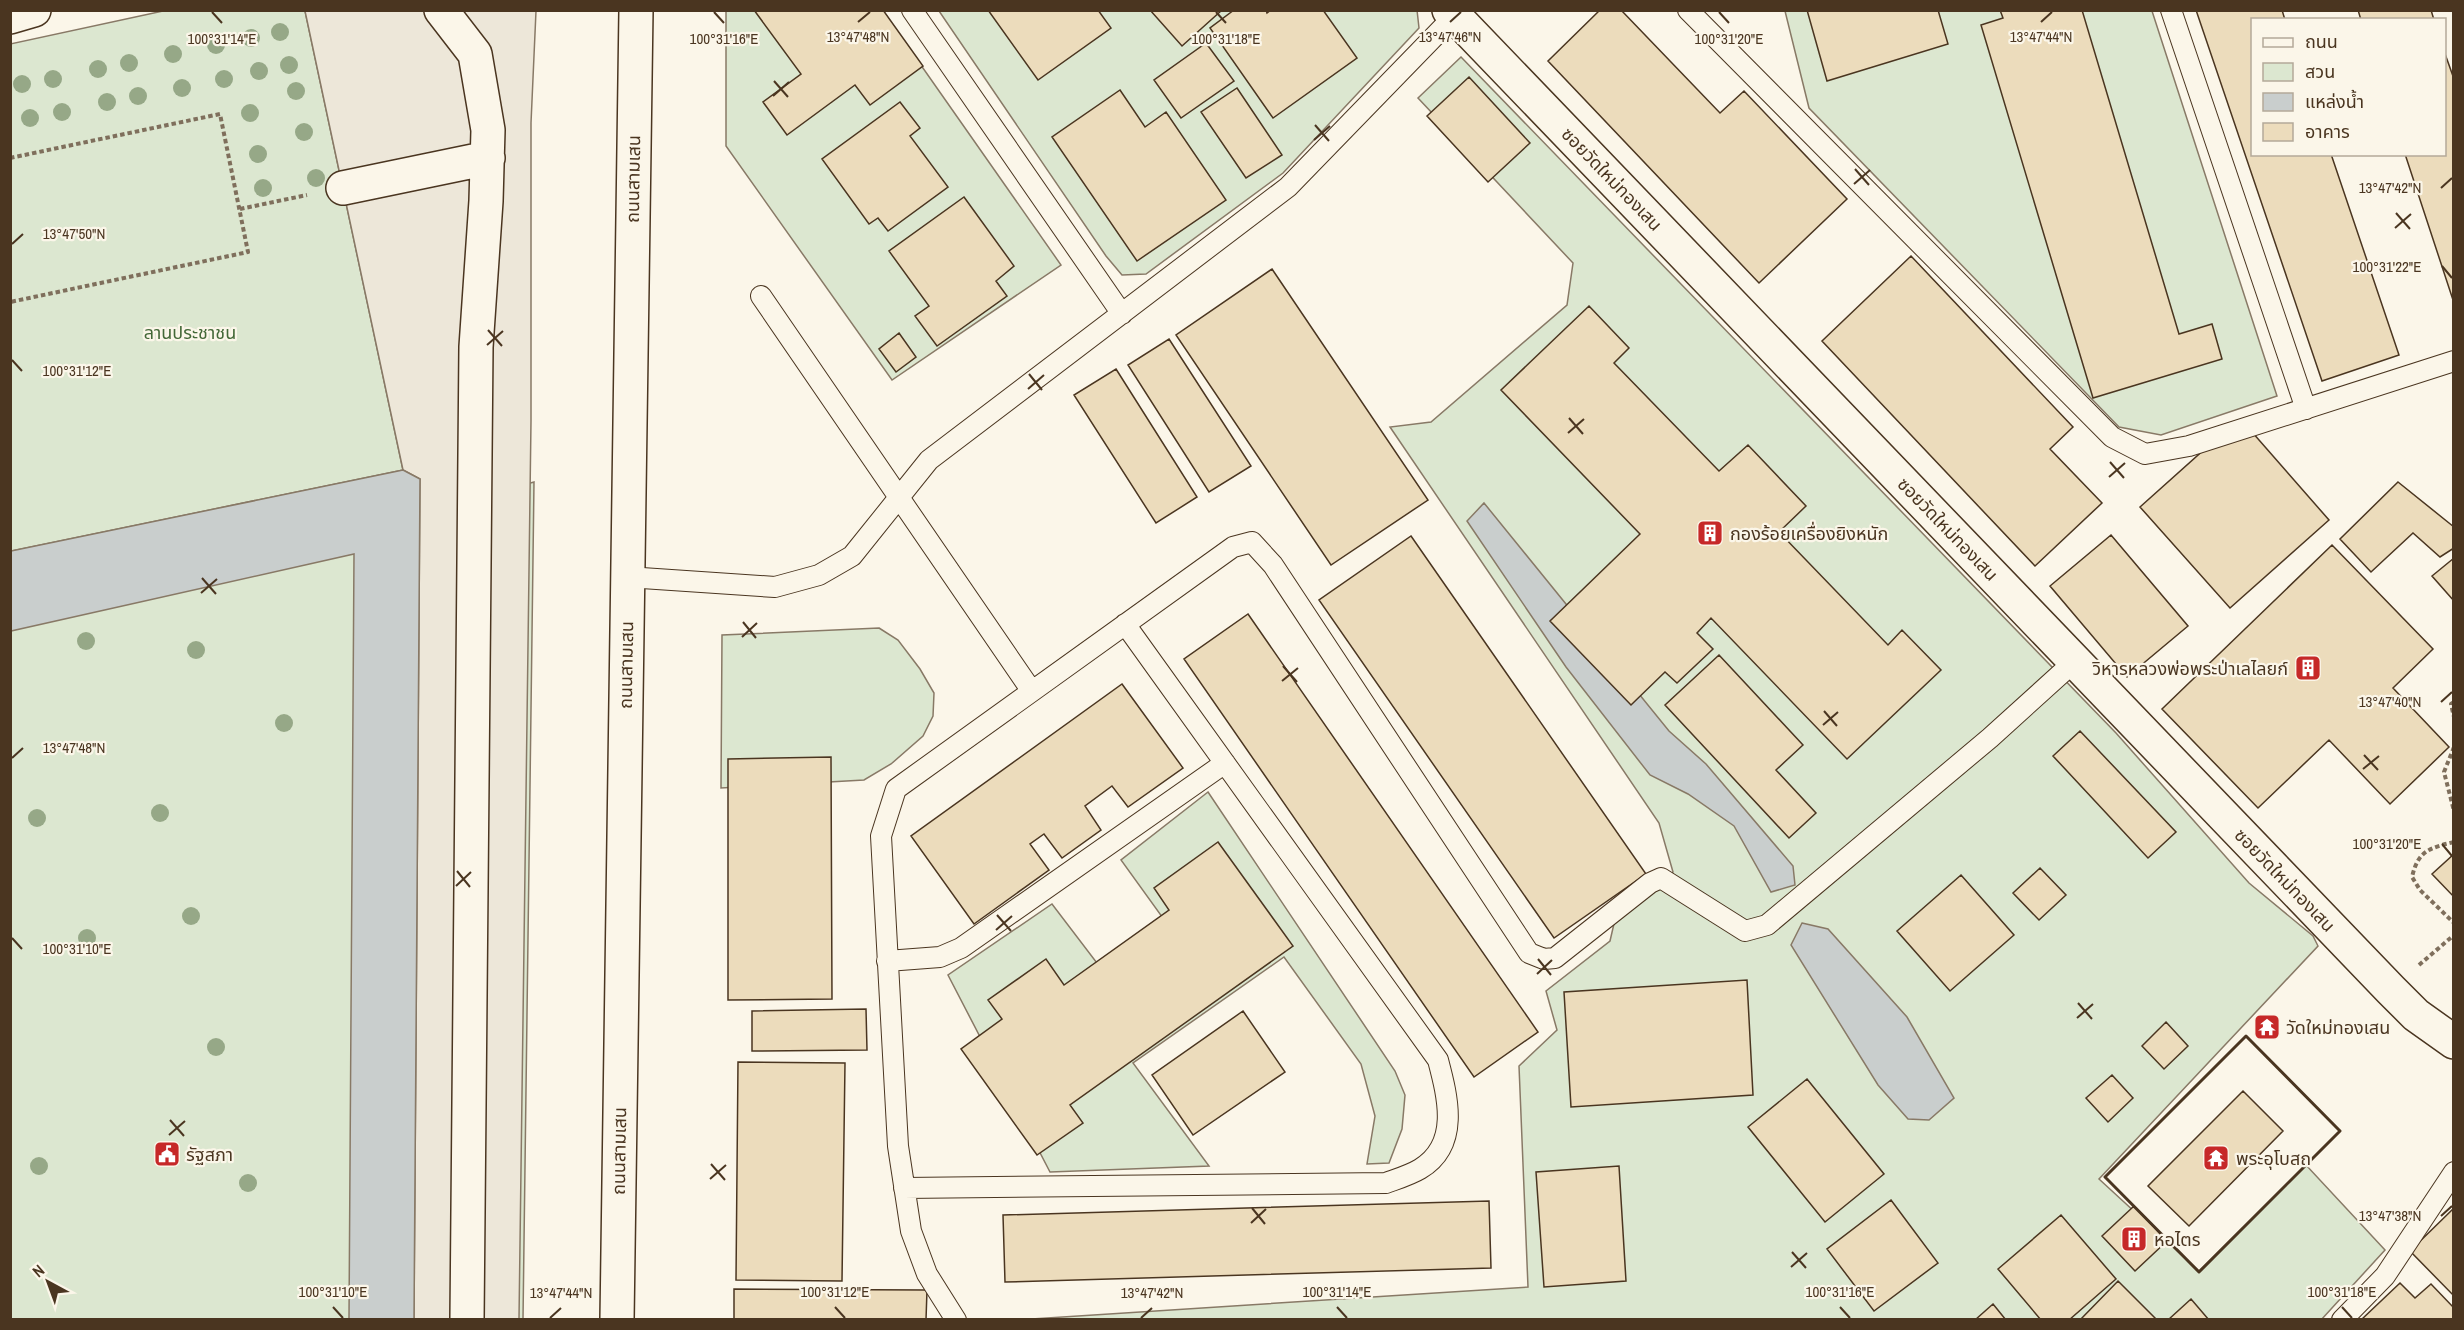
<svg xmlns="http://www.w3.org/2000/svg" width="2464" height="1330" viewBox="0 0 2464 1330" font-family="'Archivo Narrow','Noto Sans Thai',sans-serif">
  <rect width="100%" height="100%" fill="#fbf6e9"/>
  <path fill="#dce7d0" stroke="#887966" stroke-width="1.5" d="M 1417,10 L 1419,28 L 1283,173 L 1146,274 L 1122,275 L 1106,256 L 939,11 Z
    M 163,11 L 305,11 L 403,470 L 11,551 L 10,44 Z
    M 726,11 L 883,11 L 1061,265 L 892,380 L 726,146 Z
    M 1785,11 L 2152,11 L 2277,396 L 2161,435 L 2119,427 L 1809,108 Z
    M 1461,57 L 2116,733 L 2249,883 L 2313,936 L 2318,946 L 2099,1179 L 2199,1271 L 2306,1165 L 2385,1250 L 2321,1320 L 1015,1320 L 1528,1287 L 1519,1066 L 1557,1030 L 1546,991 L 1610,941 L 1616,915 L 1673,872 L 1659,823 L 1390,427 L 1431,422 L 1567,305 L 1573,263 L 1418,98 Z
    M 534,482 L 523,1319 L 11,1320 L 11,621 Z
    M 879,628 L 898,640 L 920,669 L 934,693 L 933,716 L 923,736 L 891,764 L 864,780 L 721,788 L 722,635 Z
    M 1208,792 L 1395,1071 L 1405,1095 L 1402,1129 L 1389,1163 L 1367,1164 L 1375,1116 L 1361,1064 L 1284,957 L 1133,1063 L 1209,1166 L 1050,1172 L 948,975 L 1052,904 L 1103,971 L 1168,925 L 1121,860 Z"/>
  <path fill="#ede7d9" stroke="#887966" stroke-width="1.5" d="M 305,11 L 536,11 L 531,123 L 531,421 L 519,1319 L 414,1319 L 420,479 L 403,470 Z"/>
  <path fill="#c9cecd" stroke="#887966" stroke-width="1.5" d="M 403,470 L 420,479 L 414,1319 L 349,1319 L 354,554 L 11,631 L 11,551 Z
    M 1484,503 L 1669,731 L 1706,764 L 1793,866 L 1795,885 L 1771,892 L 1734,826 L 1688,794 L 1650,775 L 1566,667 L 1467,521 Z
    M 1802,923 L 1828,929 L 1907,1017 L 1954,1098 L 1929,1120 L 1908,1119 L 1878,1085 L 1791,945 Z"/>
  <path fill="#ecdcbc" stroke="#4a3520" stroke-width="1.5" d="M 754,10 L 883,10 L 923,66 L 870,105 L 855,85 L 787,135 L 763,102 L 801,74 Z
    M 988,10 L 1098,10 L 1111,28 L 1038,80 Z
    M 1150,10 L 1222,10 L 1182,46 Z
    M 1234,10 L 1266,10 L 1267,13 L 1271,10 L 1323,10 L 1357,58 L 1273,118 L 1210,28 Z
    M 1600,10 L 1621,10 L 1720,113 L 1744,91 L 1847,199 L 1759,283 L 1548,61 Z
    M 1807,10 L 1938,10 L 1948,44 L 1827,81 Z
    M 2000,10 L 2082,10 L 2179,334 L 2212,324 L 2222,359 L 2093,398 L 1981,25 L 2003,18 Z
    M 2196,10 L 2282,10 L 2285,20 L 2252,20 L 2252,154 L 2331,154 L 2399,355 L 2322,381 Z
    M 2358,10 L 2431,10 L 2434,20 L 2361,20 Z
    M 1206,43 L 1234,81 L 1181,118 L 1154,80 Z
    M 2444,51 L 2454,79 L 2454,303 L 2405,154 L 2444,154 Z
    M 1469,77 L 1530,143 L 1488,182 L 1427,116 Z
    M 1237,88 L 1282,155 L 1246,178 L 1201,112 Z
    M 1120,90 L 1145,127 L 1166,112 L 1226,200 L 1137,261 L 1052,137 Z
    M 900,102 L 920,128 L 910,136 L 948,187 L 888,231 L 878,218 L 869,224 L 822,159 Z
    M 964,197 L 1014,266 L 996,281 L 1007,296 L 937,346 L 915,316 L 929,306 L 889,251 Z
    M 1911,256 L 2073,427 L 2050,449 L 2102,503 L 2035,566 L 1822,341 Z
    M 1272,269 L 1428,500 L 1331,565 L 1176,335 Z
    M 1589,306 L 1629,348 L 1614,363 L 1719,471 L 1748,445 L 1806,506 L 1779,532 L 1888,645 L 1902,630 L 1941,670 L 1847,759 L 1711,618 L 1697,633 L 1713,649 L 1677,683 L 1665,672 L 1631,705 L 1550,621 L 1640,534 L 1501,390 Z
    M 899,333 L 916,357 L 896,372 L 879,349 Z
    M 1169,339 L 1251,466 L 1209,492 L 1128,365 Z
    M 1116,369 L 1197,497 L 1156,523 L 1074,395 Z
    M 2252,432 L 2329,520 L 2230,608 L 2140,507 L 2206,448 Z
    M 2398,482 L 2454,527 L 2454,548 L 2440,557 L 2413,533 L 2371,572 L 2340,539 Z
    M 2111,535 L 2188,626 L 2127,677 L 2050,586 Z
    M 1411,536 L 1646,874 L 1554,938 L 1319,600 Z
    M 2332,545 L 2433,649 L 2393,688 L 2449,747 L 2390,804 L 2329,740 L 2258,808 L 2162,709 Z
    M 2454,558 L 2454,601 L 2432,576 Z
    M 1248,614 L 1538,1032 L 1474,1077 L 1184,659 Z
    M 1719,655 L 1803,745 L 1776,770 L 1816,813 L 1789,838 L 1665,705 Z
    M 1122,684 L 1183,768 L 1128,807 L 1112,786 L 1085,806 L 1101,830 L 1062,858 L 1044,834 L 1030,844 L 1049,870 L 974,924 L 911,836 Z
    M 2080,731 L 2176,832 L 2148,858 L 2053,756 Z
    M 831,757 L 832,999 L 728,1000 L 728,759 Z
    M 1218,842 L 1293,946 L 1070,1105 L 1083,1123 L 1037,1155 L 961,1049 L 1002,1019 L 988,1000 L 1046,959 L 1064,985 L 1169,910 L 1154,888 Z
    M 2454,854 L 2454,897 L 2432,874 Z
    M 2040,868 L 2066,895 L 2039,920 L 2013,893 Z
    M 1961,875 L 2014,935 L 1950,991 L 1897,931 Z
    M 1747,980 L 1753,1095 L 1571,1107 L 1564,992 Z
    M 866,1009 L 867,1050 L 752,1051 L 752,1011 Z
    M 1243,1011 L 1285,1072 L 1193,1135 L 1152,1075 Z
    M 2166,1022 L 2188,1046 L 2164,1069 L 2142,1046 Z
    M 738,1062 L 845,1063 L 842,1281 L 736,1280 Z
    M 2112,1075 L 2133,1098 L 2108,1122 L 2086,1098 Z
    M 1807,1079 L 1884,1174 L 1825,1222 L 1748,1127 Z
    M 2243,1091 L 2283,1131 L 2189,1226 L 2148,1186 Z
    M 1619,1166 L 1626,1281 L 1544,1287 L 1536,1172 Z
    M 1891,1200 L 1938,1263 L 1874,1311 L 1827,1249 Z
    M 1489,1201 L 1491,1268 L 1005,1282 L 1003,1215 Z
    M 2134,1206 L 2167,1241 L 2135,1271 L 2102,1236 Z
    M 2454,1208 L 2454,1296 L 2410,1251 Z
    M 2061,1215 L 2116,1279 L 2069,1320 L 2041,1320 L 1998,1269 Z
    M 2118,1281 L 2157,1320 L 2080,1320 Z
    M 2400,1283 L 2415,1298 L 2431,1284 L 2454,1308 L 2454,1320 L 2361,1320 Z
    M 734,1289 L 927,1290 L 926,1320 L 734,1320 Z
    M 2191,1299 L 2209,1320 L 2168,1320 Z
    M 1993,1304 L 2006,1320 L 1975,1320 Z"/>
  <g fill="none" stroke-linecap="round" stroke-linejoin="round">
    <defs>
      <path id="lane" d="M 912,10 L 1122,314
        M 1688,10 L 2112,437 L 2145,454 L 2189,446 L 2454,361
        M 2171,10 L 2306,409
        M 761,296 L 1031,690
        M 627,577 L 775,587 L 819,575 L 852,556 L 929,460 L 1288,187 L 1460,10
        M 887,961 L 940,957 L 961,948 L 1225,763
        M 904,1188 L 1386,1183 C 1397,1179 1410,1175 1420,1169 C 1460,1145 1448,1098 1438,1060 L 1125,624
        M 956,1320 L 927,1274 L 911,1231 L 898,1146 L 881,836 L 896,789 L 1233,547 L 1252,542 L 1273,565 L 1529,953 L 1544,959 L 1555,958 L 1650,883 L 1661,878 L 1745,931 L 1767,925 L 1990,738 L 2075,661
        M 2342,1320 L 2385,1276 L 2454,1172"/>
      <path id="street" d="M 441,10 L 475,54 L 488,130 L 486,201 L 476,347 L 467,1320
        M 1449,10 L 2391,990 L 2416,1015 L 2454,1042
        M 10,17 L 34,10
        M 343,188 L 488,158"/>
      <path id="secondary" d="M 617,1320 L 636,10"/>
    </defs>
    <use href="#lane" stroke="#4a3520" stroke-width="22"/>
    <use href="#street" stroke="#4a3520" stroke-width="36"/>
    <use href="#secondary" stroke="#4a3520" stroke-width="36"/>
    <path stroke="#7f6f5c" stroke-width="4" stroke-dasharray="4.5 3" stroke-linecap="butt" d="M 10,158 L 220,114 L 248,252 L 10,302
      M 240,209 L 307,195
      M 2454,702 L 2451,704 L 2454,717
      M 2454,747 L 2444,772 L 2454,811
      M 2454,842 C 2429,848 2418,851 2412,877 L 2420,890 L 2454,923
      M 2419,965 L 2454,935"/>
    <use href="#lane" stroke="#fbf6e9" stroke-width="20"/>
    <use href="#street" stroke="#fbf6e9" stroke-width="33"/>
    <use href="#secondary" stroke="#fbf6e9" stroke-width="33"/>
    <path stroke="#4a3520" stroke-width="3" d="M 2246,1036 L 2340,1131 L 2199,1272 L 2105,1177 Z"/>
  </g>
  <g fill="#96a887">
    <circle cx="280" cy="32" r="9"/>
    <circle cx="251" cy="38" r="9"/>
    <circle cx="216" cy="45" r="9"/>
    <circle cx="173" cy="54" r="9"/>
    <circle cx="129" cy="63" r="9"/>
    <circle cx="289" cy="65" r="9"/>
    <circle cx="98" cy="69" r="9"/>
    <circle cx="259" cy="71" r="9"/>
    <circle cx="53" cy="79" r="9"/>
    <circle cx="224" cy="79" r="9"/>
    <circle cx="22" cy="84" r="9"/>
    <circle cx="182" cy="88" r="9"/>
    <circle cx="296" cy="91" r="9"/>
    <circle cx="138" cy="96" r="9"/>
    <circle cx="107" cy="102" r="9"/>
    <circle cx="62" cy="112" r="9"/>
    <circle cx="250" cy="113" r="9"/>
    <circle cx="30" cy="118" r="9"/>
    <circle cx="304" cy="132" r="9"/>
    <circle cx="258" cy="154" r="9"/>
    <circle cx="316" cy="178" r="9"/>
    <circle cx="263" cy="188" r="9"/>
    <circle cx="86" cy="641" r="9"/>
    <circle cx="196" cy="650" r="9"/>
    <circle cx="284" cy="723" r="9"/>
    <circle cx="160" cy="813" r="9"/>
    <circle cx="37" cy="818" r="9"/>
    <circle cx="191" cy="916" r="9"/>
    <circle cx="87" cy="938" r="9"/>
    <circle cx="216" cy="1047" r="9"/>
    <circle cx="39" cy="1166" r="9"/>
    <circle cx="248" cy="1183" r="9"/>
  </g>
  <path fill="none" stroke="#4a3520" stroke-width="2" d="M 212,12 L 222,23M 714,12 L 724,23M 1216,12 L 1226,23M 1719,12 L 1729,23M 858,22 L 870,12M 1450,22 L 1461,12M 2041,22 L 2052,12M 774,81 L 788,97M 773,96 L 789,82M 1315,125 L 1329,141M 1314,140 L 1330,126M 1855,169 L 1869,185M 1854,184 L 1870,170M 2441,188 L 2452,178M 2396,213 L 2410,229M 2395,228 L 2411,214M 12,244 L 23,234M 2442,266 L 2452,278M 488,330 L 502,346M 487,345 L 503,331M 12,360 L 22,371M 1029,374 L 1042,390M 1028,389 L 1044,375M 1569,418 L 1583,434M 1568,433 L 1584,419M 2110,462 L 2124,478M 2109,477 L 2125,463M 202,578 L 216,594M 201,593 L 217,579M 743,622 L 756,638M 742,637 L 757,623M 1283,666 L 1297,682M 1282,681 L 1298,668M 2441,702 L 2452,692M 1824,711 L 1837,726M 1823,725 L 1838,712M 2364,755 L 2378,770M 12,758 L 23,748M 2363,769 L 2379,756M 2442,844 L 2452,856M 457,871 L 470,887M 456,886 L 471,872M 997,915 L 1011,931M 996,930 L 1012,916M 12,938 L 22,949M 1538,959 L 1551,975M 1537,974 L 1552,960M 2078,1003 L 2092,1019M 2077,1018 L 2093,1004M 170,1120 L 184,1136M 169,1135 L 185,1121M 711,1164 L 725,1180M 710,1179 L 726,1165M 1252,1208 L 1265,1224M 2441,1216 L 2452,1206M 1251,1223 L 1266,1209M 1792,1252 L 1806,1268M 1791,1267 L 1807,1253M 333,1307 L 343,1318M 835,1307 L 845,1318M 1337,1307 L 1347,1318M 1840,1307 L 1850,1318M 2342,1307 L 2352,1318M 550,1318 L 561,1308M 1141,1318 L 1152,1308"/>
  <defs>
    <symbol id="building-square" viewBox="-11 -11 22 22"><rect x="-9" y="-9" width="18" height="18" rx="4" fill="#c62828" stroke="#fbf6e9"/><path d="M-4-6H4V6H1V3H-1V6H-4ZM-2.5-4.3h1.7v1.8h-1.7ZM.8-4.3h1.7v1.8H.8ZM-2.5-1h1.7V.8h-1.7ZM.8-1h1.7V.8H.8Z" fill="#fff"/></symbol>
    <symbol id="temple-square" viewBox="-11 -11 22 22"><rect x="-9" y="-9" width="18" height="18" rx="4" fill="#c62828" stroke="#fbf6e9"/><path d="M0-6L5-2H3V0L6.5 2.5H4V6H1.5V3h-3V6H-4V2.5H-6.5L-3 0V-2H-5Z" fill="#fff"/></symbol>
    <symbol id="civic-square" viewBox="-11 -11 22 22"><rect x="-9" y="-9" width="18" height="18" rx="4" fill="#c62828" stroke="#fbf6e9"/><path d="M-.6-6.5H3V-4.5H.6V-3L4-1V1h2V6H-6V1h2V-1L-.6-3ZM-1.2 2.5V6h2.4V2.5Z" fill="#fff"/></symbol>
  </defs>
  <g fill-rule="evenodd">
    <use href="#building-square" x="1695" y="518" width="30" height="30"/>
    <use href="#building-square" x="2293" y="653" width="30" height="30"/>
    <use href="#temple-square" x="2252" y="1012" width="30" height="30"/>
    <use href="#civic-square" x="152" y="1139" width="30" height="30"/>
    <use href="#temple-square" x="2201" y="1143" width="30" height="30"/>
    <use href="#building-square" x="2119" y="1224" width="30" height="30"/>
  </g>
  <g text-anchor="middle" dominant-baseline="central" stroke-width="4.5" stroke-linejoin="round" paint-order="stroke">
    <g font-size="18" fill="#4a3520" stroke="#fbf6e9">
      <text transform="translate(633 179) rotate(-89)">ถนนสามเสน</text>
      <text transform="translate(1612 179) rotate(46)">ซอยวัดใหม่ทองเสน</text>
      <text transform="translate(1948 529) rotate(46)">ซอยวัดใหม่ทองเสน</text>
      <text transform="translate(626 665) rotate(-89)">ถนนสามเสน</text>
      <text transform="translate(2285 880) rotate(46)">ซอยวัดใหม่ทองเสน</text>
      <text transform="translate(619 1151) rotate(-89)">ถนนสามเสน</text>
    </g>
    <g font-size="18" fill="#436837" stroke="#fbf6e9">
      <text x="190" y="332">ลานประชาชน</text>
    </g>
    <g font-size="18" fill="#4a3520" stroke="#fbf6e9" text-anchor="start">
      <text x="1730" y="533">กองร้อยเครื่องยิงหนัก</text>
      <text x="2288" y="668" text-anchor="end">วิหารหลวงพ่อพระป่าเลไลยก์</text>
      <text x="2286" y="1027">วัดใหม่ทองเสน</text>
      <text x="186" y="1154">รัฐสภา</text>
      <text x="2236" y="1158">พระอุโบสถ</text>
      <text x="2154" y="1239">หอไตร</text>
    </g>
  </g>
  <g font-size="15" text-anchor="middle" fill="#4a3520" stroke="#fbf6e9" stroke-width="4.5" stroke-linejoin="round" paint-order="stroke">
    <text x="1450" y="42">13°47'46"N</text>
    <text x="2041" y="42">13°47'44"N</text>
    <text x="858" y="42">13°47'48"N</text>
    <text x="222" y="44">100°31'14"E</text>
    <text x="724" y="44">100°31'16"E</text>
    <text x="1226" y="44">100°31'18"E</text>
    <text x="1729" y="44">100°31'20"E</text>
    <text x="2390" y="193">13°47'42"N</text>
    <text x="74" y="239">13°47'50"N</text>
    <text x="2387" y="272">100°31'22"E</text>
    <text x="77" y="376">100°31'12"E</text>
    <text x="2390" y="707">13°47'40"N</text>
    <text x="74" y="753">13°47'48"N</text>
    <text x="2387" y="849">100°31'20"E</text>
    <text x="77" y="954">100°31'10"E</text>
    <text x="2390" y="1221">13°47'38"N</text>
    <text x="333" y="1297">100°31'10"E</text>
    <text x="835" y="1297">100°31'12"E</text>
    <text x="1337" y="1297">100°31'14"E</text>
    <text x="1840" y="1297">100°31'16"E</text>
    <text x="2342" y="1297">100°31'18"E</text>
    <text x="561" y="1298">13°47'44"N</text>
    <text x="1152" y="1298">13°47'42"N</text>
  </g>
  <rect width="2464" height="1330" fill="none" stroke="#4a3520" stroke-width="24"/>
  <rect x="2251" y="18" width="195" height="138" fill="#fbf6e9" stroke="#b4a999" stroke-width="1.5"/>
  <rect x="2263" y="38" width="30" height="9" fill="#fbf6e9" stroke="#b4a999" stroke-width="1.5"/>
  <text x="2305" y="48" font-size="18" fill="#4a3520">ถนน</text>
  <rect x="2263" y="63" width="30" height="18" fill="#dce7d0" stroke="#b4a999" stroke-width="1.5"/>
  <text x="2305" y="78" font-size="18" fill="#4a3520">สวน</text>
  <rect x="2263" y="93" width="30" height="18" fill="#c9cecd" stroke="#b4a999" stroke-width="1.5"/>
  <text x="2305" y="108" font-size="18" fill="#4a3520">แหล่งน้ำ</text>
  <rect x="2263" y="123" width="30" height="18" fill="#ecdcbc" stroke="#b4a999" stroke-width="1.5"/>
  <text x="2305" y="138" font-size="18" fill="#4a3520">อาคาร</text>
  <g transform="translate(48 1282) rotate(319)" stroke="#fbf6e9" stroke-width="4.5" paint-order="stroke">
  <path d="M0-4.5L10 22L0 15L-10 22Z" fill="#4a3520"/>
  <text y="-9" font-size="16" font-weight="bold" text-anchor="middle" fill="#4a3520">N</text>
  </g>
</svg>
